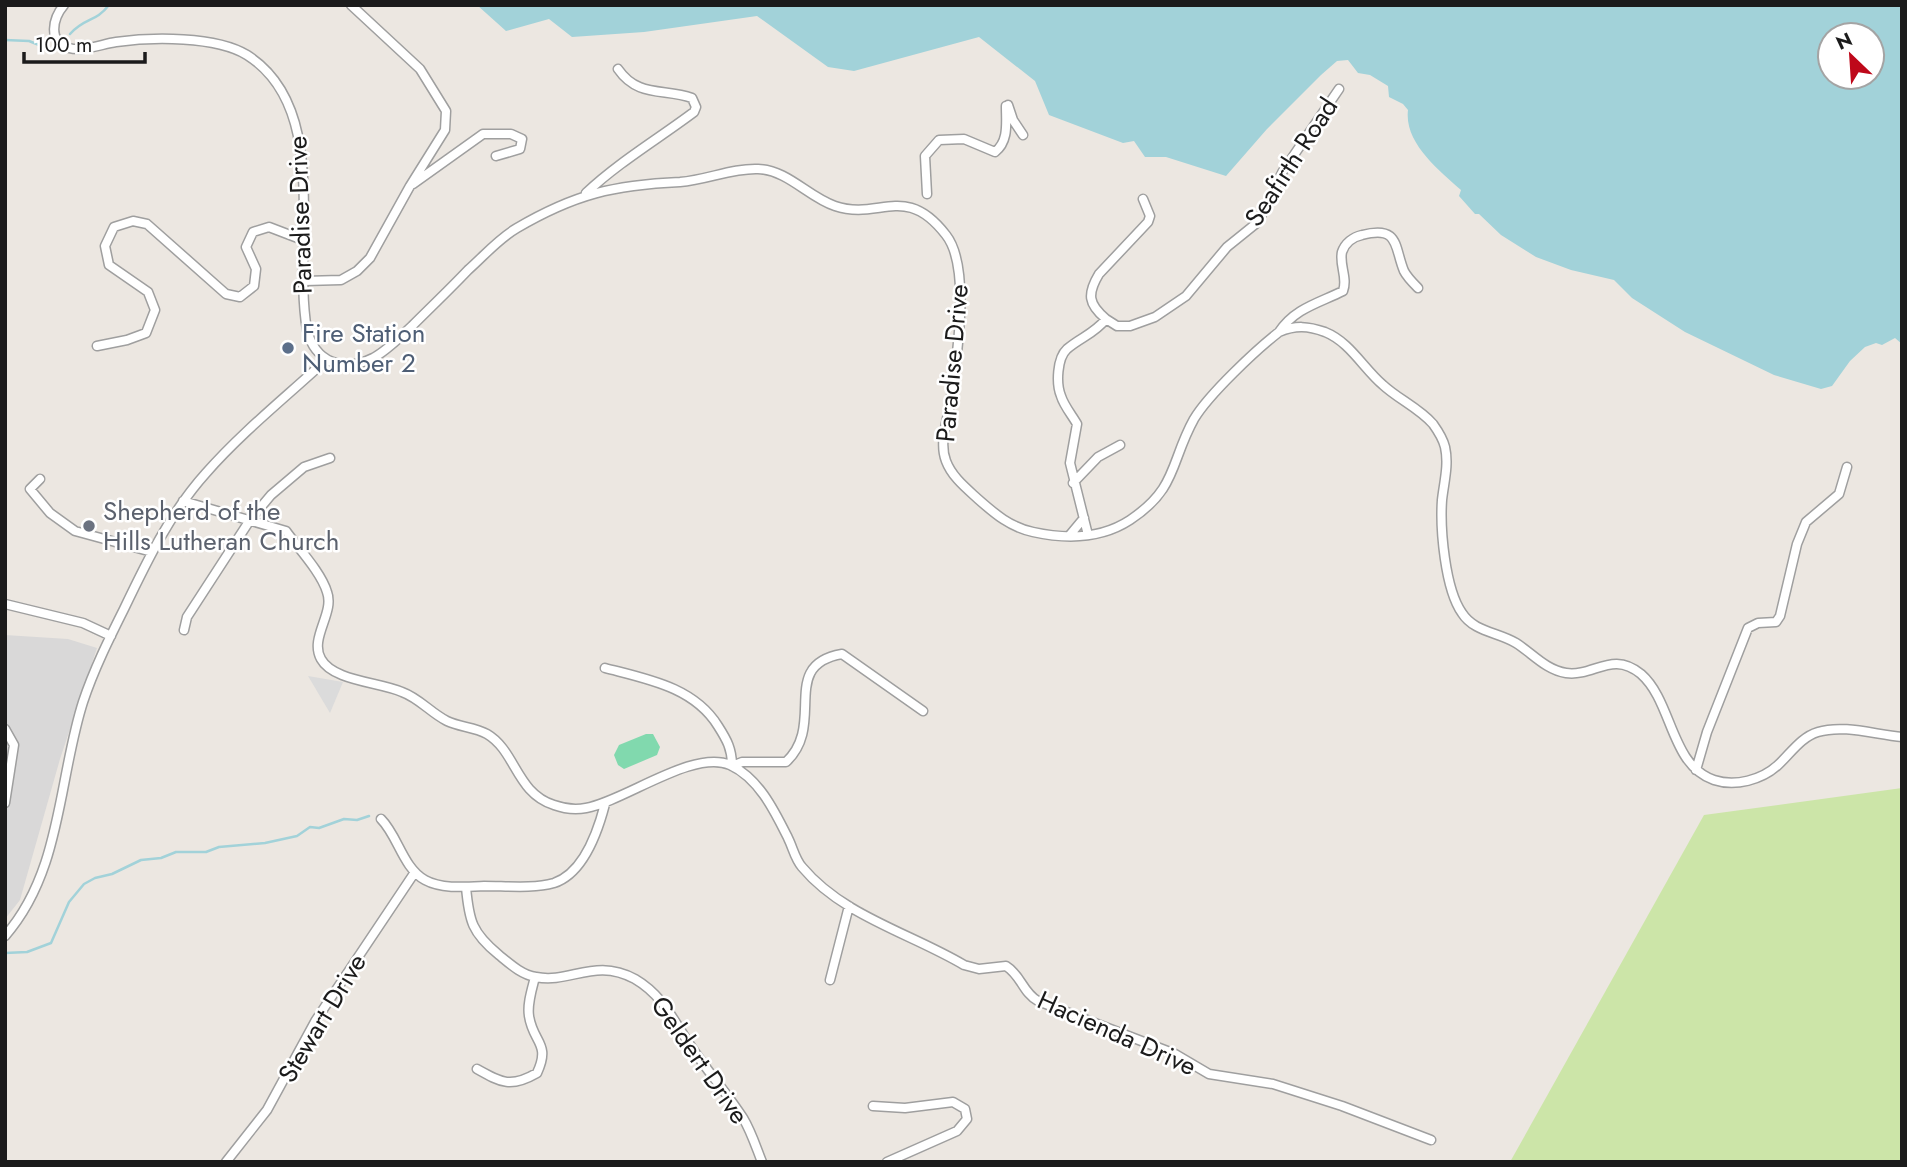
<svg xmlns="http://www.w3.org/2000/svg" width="1907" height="1167" viewBox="0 0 1907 1167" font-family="Jost,sans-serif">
  <rect width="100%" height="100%" fill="#ece7e1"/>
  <path fill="#d9d8d8" d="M 5,635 L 68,639 L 97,648 L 60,759 L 20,900 L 5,919 Z"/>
  <path fill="#cce5a8" d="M 1902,788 L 1902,1162 L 1510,1162 L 1704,815 Z"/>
  <path fill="#81d9ae" d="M 646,734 L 653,734 L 660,747 L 657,755 L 624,769 L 618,765 L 614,755 L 619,745 Z"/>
  <path fill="#dbdbdb" d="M 308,676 L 343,682 L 330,713 Z"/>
  <path fill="#a2d2d9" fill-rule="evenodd" d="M 477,5 L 1902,5 L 1902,344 L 1895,338 L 1882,345 L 1876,343 L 1865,347 L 1850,361 L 1832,386 L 1821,389 L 1774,375 L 1685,332 L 1632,298 L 1614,280 L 1571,270 L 1536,257 L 1501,235 L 1479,214 L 1475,214 L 1459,196 L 1461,190 C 1439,170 1404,143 1408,110 L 1403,104 L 1389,97 L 1388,86 L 1370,75 L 1358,73 L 1348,60 L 1337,61 L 1321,75 L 1267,129 L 1226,176 L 1166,157 L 1145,157 L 1134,141 L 1123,143 L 1049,115 L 1035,81 L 979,37 L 854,71 L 828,67 L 757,16 L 644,32 L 572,37 L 549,19 L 506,31 ZM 1830,35 L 1872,35 L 1872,77 L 1830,77 Z"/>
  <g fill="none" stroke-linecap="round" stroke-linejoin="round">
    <path stroke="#a2d2d9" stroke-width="2.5" d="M 70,34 C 85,17 95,23 109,5
      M 5,40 L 29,41 L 44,47
      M 5,953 L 27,952 L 51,943 L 69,902 L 84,884 L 95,878 L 112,874 L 141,860 L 161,858 L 176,852 L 206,852 L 219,847 L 265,843 L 297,836 L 310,827 L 319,828 L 344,819 L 357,820 L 369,816"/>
    <defs>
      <path id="minor" d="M 64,5 C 53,18 47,42 69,48 C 83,52 102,44 116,42 C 152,37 216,36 247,55 C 332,109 292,245 307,330 C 315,362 343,373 373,358 C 388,350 400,337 412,326 C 431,307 450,289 468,270 C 484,256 498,239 517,228 C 575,194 614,185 680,182 C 707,180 732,168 758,169 C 788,170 808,197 835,206 C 880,221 905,182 946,235 C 972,268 956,364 950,404 C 947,422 939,443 946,461 C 952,477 966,488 978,499 C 995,514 1010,527 1033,532 C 1065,539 1101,539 1130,520 C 1178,488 1170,462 1194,419 C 1209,394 1256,350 1279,332 C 1296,325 1308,326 1325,332 C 1350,342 1363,368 1383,385 C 1398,399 1419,408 1433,424 C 1438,431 1443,439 1445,447 C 1449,465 1444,482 1442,500 C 1440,529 1445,589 1462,613 C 1474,632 1498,632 1516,643 C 1532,653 1546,670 1566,673 C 1594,677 1612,650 1641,674 C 1673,702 1670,765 1714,780 C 1735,787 1762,780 1778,765 C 1791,753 1801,737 1818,732 C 1844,724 1876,735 1902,737
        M 1008,105 L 1013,120 L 1023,135
        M 413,184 L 483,134 L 511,134 L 522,139 L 520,149 L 496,156
        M 586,193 C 619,162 658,139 694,112 L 696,107 L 692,98 C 664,88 638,98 618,69
        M 927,194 L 925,156 L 939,140 L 964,139 L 995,152 C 1009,141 1006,123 1006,106
        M 304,281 L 341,280 L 357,271 L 370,258 L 410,186 L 445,130 L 446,111 L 420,69 L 351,5
        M 1106,319 C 1088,304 1087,294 1099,274 L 1148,222 L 1150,216 L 1143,199
        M 1279,332 C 1295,308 1319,303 1343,291 C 1348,278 1339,265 1342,252 C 1345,243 1353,237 1362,235 C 1400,225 1394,247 1404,271 C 1407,277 1413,283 1418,288
        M 97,346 L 127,340 L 146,333 L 155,310 L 148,292 L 109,265 L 105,246 L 114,227 L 133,221 L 147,224 L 226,294 L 240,297 L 254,286 L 256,269 L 246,247 L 253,232 L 269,227 L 303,240
        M 40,479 L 30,489 L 50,513 L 75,531 L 152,552
        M 1073,483 L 1098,457 L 1120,445
        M 183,501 L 286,531 C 298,548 321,572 327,592 C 335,613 309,638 321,659 C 333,681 379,682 402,692 C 419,698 431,713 447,721 C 459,727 475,727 487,734 C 516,751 516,793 554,805 C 565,809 575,810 586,808 C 625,801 693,749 730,765 C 759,778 775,812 788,838 C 793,848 795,859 802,867 C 843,916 910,933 964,965 L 979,969 L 1006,966 C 1021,975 1023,993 1038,1001 L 1175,1054 L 1209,1074 L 1273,1084 L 1342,1106 L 1431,1140
        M 1088,535 L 1070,463 L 1077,424 C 1072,415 1064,406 1061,396 C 1056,384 1057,358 1067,349 C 1081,337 1094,334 1106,319 L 1117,326 L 1130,326 L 1155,317 L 1186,296 L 1227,247 L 1258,222 L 1283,171 L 1339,89
        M 1069,536 L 1084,518
        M 5,604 L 83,623 L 111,636
        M 184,630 L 187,617 L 250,520 L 271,495 L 304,467 L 330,458
        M 605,668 C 647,679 694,687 718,726 C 727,740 732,749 732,766 L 742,762 L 786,762 C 827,724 778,665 842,654 L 923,711
        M 5,729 L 14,745 L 5,803
        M 1696,770 L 1707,732 L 1748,628 L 1758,623 L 1776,622 L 1780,616 L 1797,544 L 1806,522 L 1839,494 L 1847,467
        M 381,819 C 398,836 403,868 425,880 C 441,889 465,887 484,886 C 506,886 533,889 554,883 C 584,873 598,831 605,804
        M 466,887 C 469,921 472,933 499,955 C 510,964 522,975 536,977 C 570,984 595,957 635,979 C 664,996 674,1022 692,1048 C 708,1072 727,1093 743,1118 C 751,1131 756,1147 762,1162
        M 5,936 C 62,871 58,780 83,702 C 94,669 109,639 124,609 C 147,561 170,513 206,473 C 242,432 286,397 326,360
        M 830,980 L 849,906
        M 477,1069 C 502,1083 511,1088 537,1073 C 551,1043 533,1043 529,1016 C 527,1004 532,989 535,977
        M 873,1106 L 905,1108 L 953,1102 L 965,1109 L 967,1119 L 957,1131 L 887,1162
        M 226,1162 L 267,1110 L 316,1020 L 415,872"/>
    </defs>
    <use href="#minor" stroke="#9f9f9f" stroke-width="11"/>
    <use href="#minor" stroke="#fff" stroke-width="8"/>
  </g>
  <circle fill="#5c6f8a" stroke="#fff" stroke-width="2.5" cx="288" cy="348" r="7"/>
  <circle fill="#6b7280" stroke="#fff" stroke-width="2.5" cx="89" cy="526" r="7"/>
  <g text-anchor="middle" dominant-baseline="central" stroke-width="5" stroke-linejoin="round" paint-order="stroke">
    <g font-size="26" fill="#1b1b1b" stroke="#fff">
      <text transform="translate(1291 162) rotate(-57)">Seafirth Road</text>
      <text transform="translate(300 215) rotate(-92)">Paradise Drive</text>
      <text transform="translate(952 363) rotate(-85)">Paradise Drive</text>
      <text transform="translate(322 1018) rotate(-59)">Stewart Drive</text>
      <text transform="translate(1117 1033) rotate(24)">Hacienda Drive</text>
      <text transform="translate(700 1060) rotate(55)">Geldert Drive</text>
    </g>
    <g font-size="26" fill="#4e5e75" stroke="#fff" text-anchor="start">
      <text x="302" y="333">Fire Station<tspan x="302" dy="30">Number 2</tspan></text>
    </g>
    <g font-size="26" fill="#5b616d" stroke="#fff" text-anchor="start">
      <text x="103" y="511">Shepherd of the<tspan x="103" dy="30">Hills Lutheran Church</tspan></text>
    </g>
  </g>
  <rect width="1907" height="1167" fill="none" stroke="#1b1b1b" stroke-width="14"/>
  <g transform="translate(1851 56) rotate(335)"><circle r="33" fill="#ffffff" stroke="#a4a4a4" stroke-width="2"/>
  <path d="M0-5L12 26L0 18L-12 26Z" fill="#be081a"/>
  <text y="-10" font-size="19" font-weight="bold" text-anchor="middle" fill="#1b1b1b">N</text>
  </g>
  <path d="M24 52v10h121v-10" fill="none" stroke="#1b1b1b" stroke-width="3.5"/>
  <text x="35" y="52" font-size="21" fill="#1b1b1b" stroke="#ffffff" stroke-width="5" paint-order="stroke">100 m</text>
</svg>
